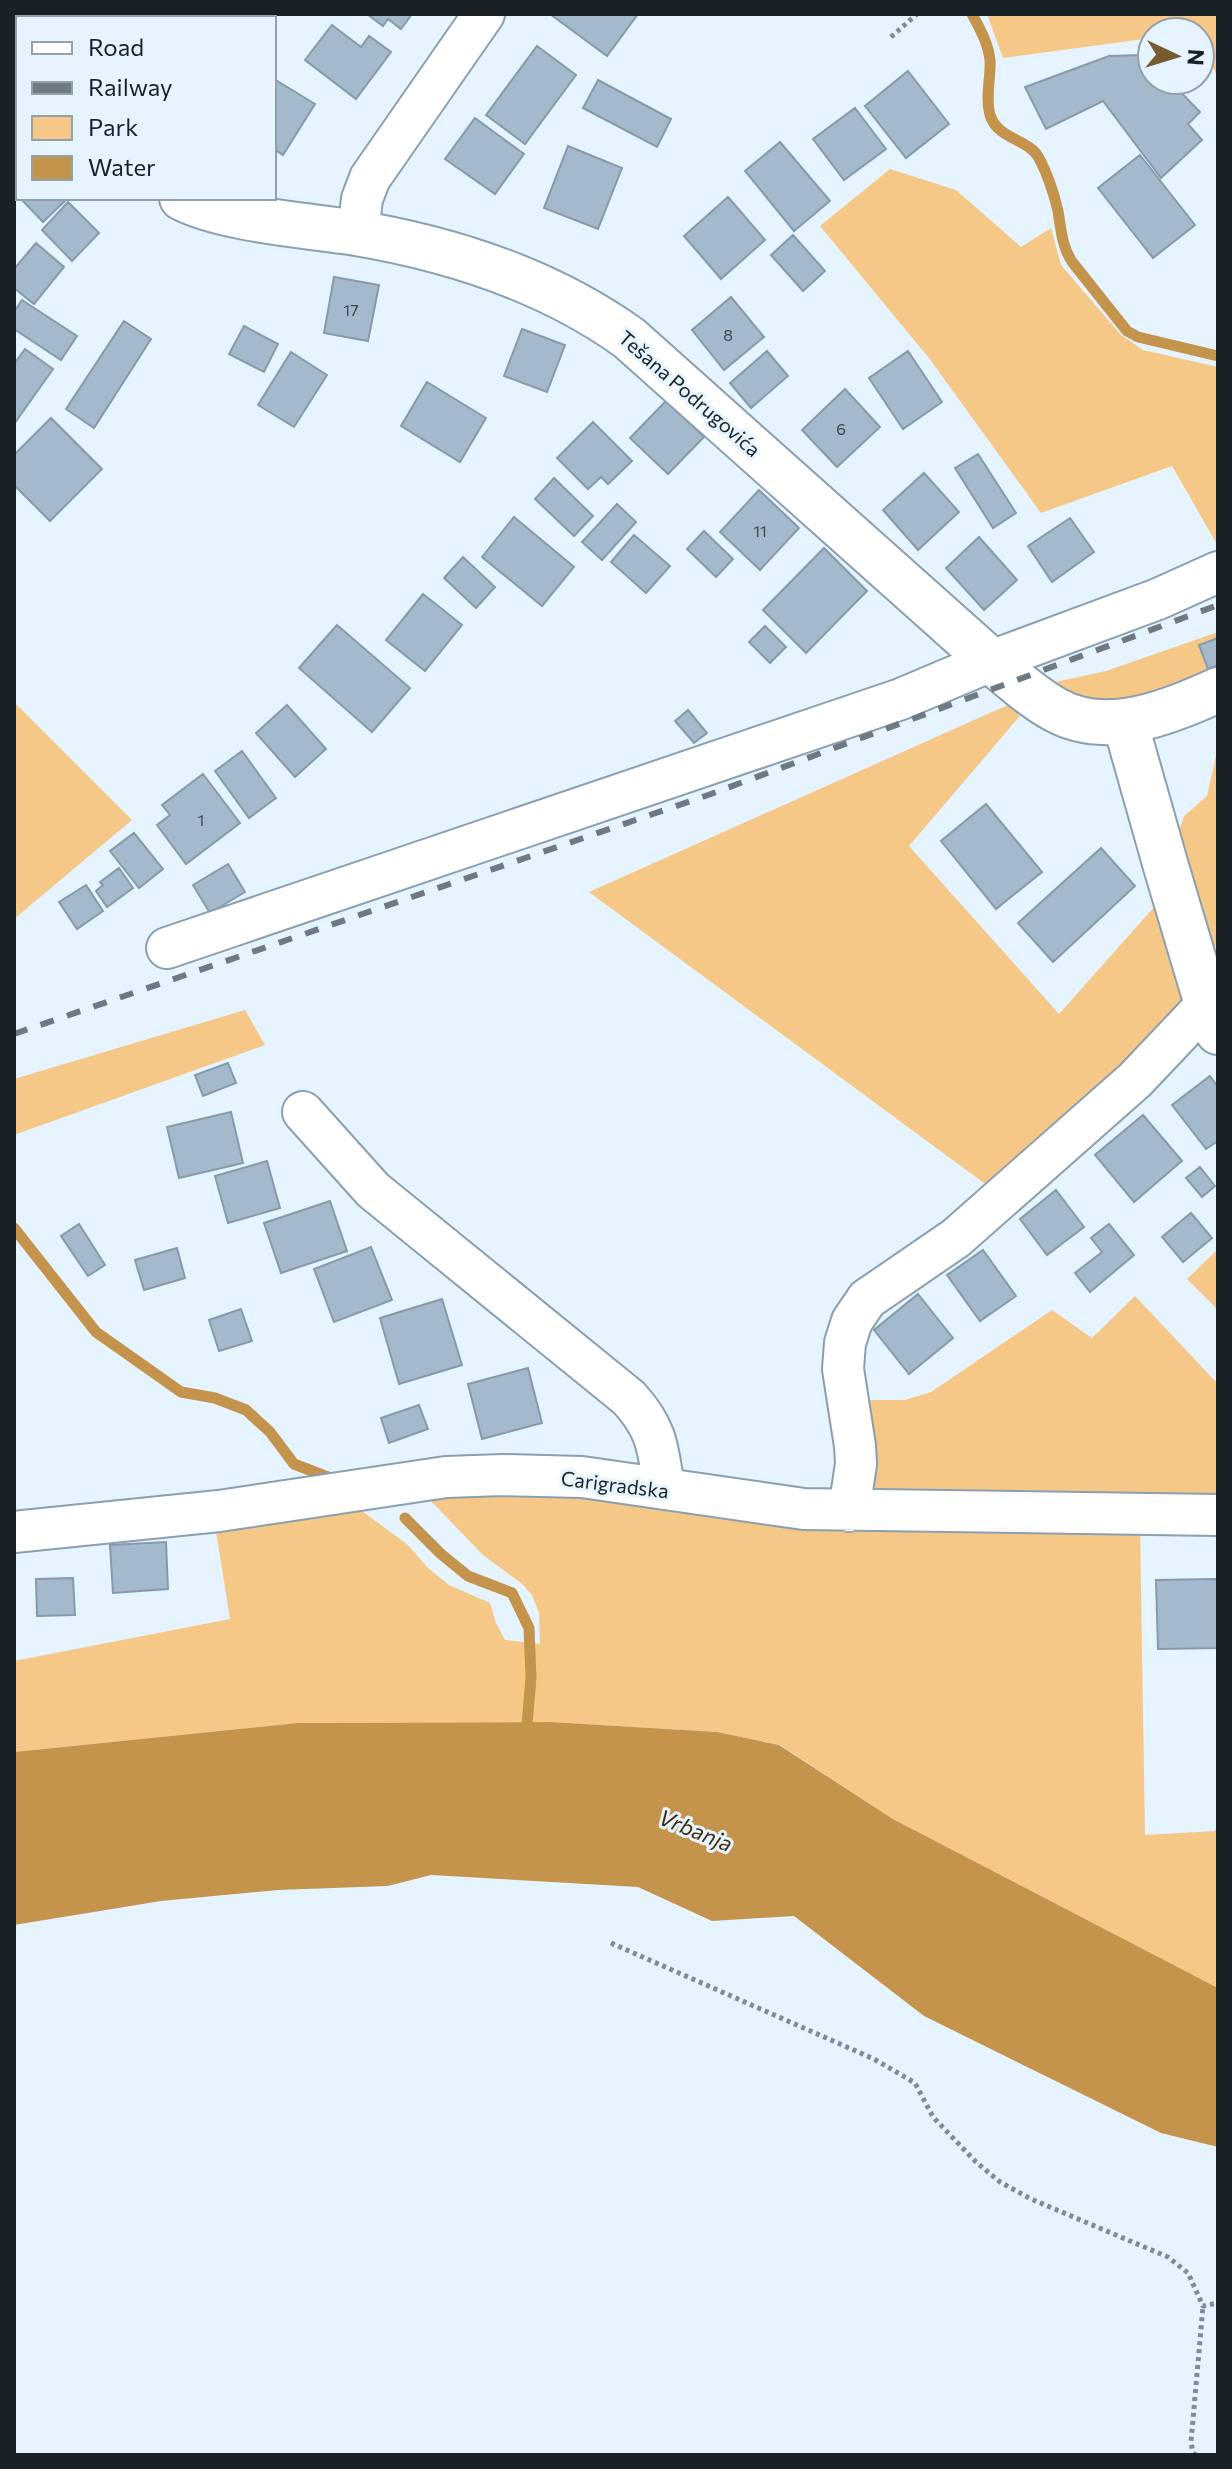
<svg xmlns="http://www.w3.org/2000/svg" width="1232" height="2469" viewBox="0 0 1232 2469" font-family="Commissioner,sans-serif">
  <rect width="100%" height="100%" fill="#e6f4ff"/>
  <path fill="#f6c888" d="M 987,14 L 1218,14 L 1218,77 L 1204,51 L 1200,50 L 1200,32 L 1152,32 L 1152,38 L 1003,58 Z
    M 890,169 L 956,190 L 1021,247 L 1051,228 L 1061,265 L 1121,335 L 1143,350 L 1218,367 L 1218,546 L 1172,466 L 1041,513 L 929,358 L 820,226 Z
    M 1218,632 L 1218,669 L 1187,686 L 1120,703 L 1088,700 L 1037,686 L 1106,671 Z
    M 14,702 L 132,820 L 14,919 Z
    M 1010,704 L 1020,716 L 909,846 L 1059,1014 L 1163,897 L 1186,1003 L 1153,1048 L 992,1189 L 589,892 Z
    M 1218,747 L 1218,945 L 1211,949 L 1178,835 L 1184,816 L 1207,796 Z
    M 245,1010 L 265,1045 L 14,1135 L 14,1079 Z
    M 1218,1249 L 1218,1310 L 1187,1279 Z
    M 1135,1296 L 1218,1384 L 1218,1502 L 884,1494 L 869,1483 L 858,1400 L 905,1400 L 931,1392 L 1052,1310 L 1092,1338 Z
    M 581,1490 L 817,1527 L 994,1532 L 1140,1526 L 1145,1835 L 1215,1831 L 1218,1823 L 1218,1988 L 893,1819 L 780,1745 L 717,1732 L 551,1722 L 297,1723 L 14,1752 L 14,1661 L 230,1619 L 215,1525 L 358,1508 L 408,1545 L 428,1568 L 449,1585 L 490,1603 L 496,1623 L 505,1640 L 540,1644 L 539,1613 L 532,1595 L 521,1583 L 483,1555 L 427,1497 Z"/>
  <path fill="#c5944c" d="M 551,1722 L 717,1732 L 779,1745 L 893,1819 L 1218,1988 L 1218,2147 L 1161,2133 L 924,2016 L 794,1916 L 712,1921 L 638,1887 L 431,1875 L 388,1886 L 278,1890 L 161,1901 L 14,1925 L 14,1752 L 297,1723 Z"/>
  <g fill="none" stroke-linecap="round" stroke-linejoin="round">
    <path stroke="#c5944c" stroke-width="11" d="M 972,14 C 980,29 988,43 990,60 C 991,77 985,97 990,115 C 998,140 1028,138 1039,158 C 1047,173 1054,194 1058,211 C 1061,229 1062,248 1073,263 L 1127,331 L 1138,337 L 1218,356
      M 14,1228 L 96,1332 L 181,1392 L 215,1398 L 246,1410 L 270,1432 L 294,1464 L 338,1481
      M 405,1518 L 441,1554 L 468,1576 L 512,1593 L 529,1628 L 531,1678 L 526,1736"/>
  </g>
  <path fill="#a4b9cb" stroke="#859aab" stroke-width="2" d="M 367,14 L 412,14 L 401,29 L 388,19 L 383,26 Z
    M 550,14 L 638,14 L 607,56 Z
    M 332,25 L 361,47 L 369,36 L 391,52 L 356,99 L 305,60 Z
    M 537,46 L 576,75 L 525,144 L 486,115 Z
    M 1144,55 L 1152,63 L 1152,80 L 1169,80 L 1200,112 L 1188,124 L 1202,140 L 1161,178 L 1103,101 L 1046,129 L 1025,87 L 1109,56 Z
    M 908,71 L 949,124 L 906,158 L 865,106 Z
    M 274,79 L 315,104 L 283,155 L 274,149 Z
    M 598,80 L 671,119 L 657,147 L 583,108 Z
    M 855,108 L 886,149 L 844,180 L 813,139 Z
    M 475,118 L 524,154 L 495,194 L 445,159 Z
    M 780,142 L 830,201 L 794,231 L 745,171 Z
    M 568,146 L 622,168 L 598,229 L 544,208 Z
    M 18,153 L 18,196 L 14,191 L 14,157 Z
    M 1140,155 L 1195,225 L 1153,258 L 1098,188 Z
    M 728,197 L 765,240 L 721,279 L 684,236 Z
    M 20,198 L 68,198 L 43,222 Z
    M 68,202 L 99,233 L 72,261 L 42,230 Z
    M 793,235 L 825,271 L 803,291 L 771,255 Z
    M 36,243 L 64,267 L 34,304 L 14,288 L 14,269 Z
    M 334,277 L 379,285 L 368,341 L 324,333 Z
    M 731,297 L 764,337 L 724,370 L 692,330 Z
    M 22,300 L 77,336 L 61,360 L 14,329 L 14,312 Z
    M 124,321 L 151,339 L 94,428 L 66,409 Z
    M 244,326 L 278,344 L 264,372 L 229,354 Z
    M 522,329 L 565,345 L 547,392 L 504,376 Z
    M 25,349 L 53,369 L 14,424 L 14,364 Z
    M 767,351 L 788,376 L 751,408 L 730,383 Z
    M 908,351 L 942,402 L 903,429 L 869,378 Z
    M 291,352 L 327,375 L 294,427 L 258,405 Z
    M 427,382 L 486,418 L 460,462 L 401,426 Z
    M 845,389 L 880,427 L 837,467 L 802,430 Z
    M 666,401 L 704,437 L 668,474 L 630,438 Z
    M 51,418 L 102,469 L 50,521 L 14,485 L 14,455 Z
    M 593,422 L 632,461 L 608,484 L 601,477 L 588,489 L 557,458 Z
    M 978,454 L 1016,513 L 993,528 L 955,468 Z
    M 924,473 L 959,512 L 918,550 L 883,510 Z
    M 554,478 L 593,516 L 574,536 L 535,499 Z
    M 759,490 L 799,528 L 760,570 L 720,532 Z
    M 617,504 L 636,522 L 602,560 L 582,542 Z
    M 514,517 L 574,567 L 542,606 L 482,557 Z
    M 1070,518 L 1094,552 L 1052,582 L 1028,546 Z
    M 704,531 L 733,559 L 716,577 L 687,549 Z
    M 634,535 L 670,566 L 646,593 L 611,562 Z
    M 979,537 L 1017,580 L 984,610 L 946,568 Z
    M 824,548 L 867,591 L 806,653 L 763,610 Z
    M 463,557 L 495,587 L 476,608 L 444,578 Z
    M 423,594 L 462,625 L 425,671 L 386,640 Z
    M 337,625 L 410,688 L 372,732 L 299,668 Z
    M 765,626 L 786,647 L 770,663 L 749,642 Z
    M 1218,638 L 1218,665 L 1208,669 L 1199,645 Z
    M 287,705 L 326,749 L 295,777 L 256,733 Z
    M 688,710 L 707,733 L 694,743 L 675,721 Z
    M 242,751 L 276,798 L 249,818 L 215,771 Z
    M 203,774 L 240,823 L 186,864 L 157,825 L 170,815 L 162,805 Z
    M 986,804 L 1042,872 L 996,909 L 941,841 Z
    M 134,833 L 163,869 L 139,888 L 110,851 Z
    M 1101,848 L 1135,886 L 1053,962 L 1018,923 Z
    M 228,864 L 245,892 L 210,913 L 193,885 Z
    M 119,868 L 133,888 L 107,907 L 96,891 L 103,885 L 100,882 Z
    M 86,885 L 103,911 L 77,929 L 59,902 Z
    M 228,1063 L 236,1083 L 203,1096 L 195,1075 Z
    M 1210,1076 L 1218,1087 L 1218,1141 L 1206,1149 L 1172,1105 Z
    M 231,1112 L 243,1163 L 179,1178 L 167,1127 Z
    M 1143,1115 L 1182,1161 L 1134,1202 L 1095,1155 Z
    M 267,1161 L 280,1208 L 228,1223 L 215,1176 Z
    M 1200,1167 L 1215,1186 L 1202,1197 L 1186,1178 Z
    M 1056,1190 L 1084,1227 L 1047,1255 L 1020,1219 Z
    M 330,1201 L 347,1251 L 281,1273 L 264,1223 Z
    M 1191,1213 L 1212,1238 L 1183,1262 L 1162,1237 Z
    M 79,1224 L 105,1265 L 88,1276 L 61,1236 Z
    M 1109,1224 L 1134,1255 L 1090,1292 L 1075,1273 L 1102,1252 L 1091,1238 Z
    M 371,1247 L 392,1300 L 334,1322 L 314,1269 Z
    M 177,1248 L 185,1278 L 144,1290 L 135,1260 Z
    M 983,1250 L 1016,1296 L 980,1321 L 947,1275 Z
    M 918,1294 L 953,1338 L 909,1374 L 874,1330 Z
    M 442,1299 L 462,1365 L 399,1384 L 380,1318 Z
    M 241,1309 L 252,1341 L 219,1351 L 209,1320 Z
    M 528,1368 L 542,1423 L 482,1439 L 468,1384 Z
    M 419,1405 L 428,1429 L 389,1443 L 381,1418 Z
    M 166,1542 L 168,1589 L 113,1593 L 110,1545 Z
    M 73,1578 L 75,1615 L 37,1616 L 36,1579 Z
    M 1217,1579 L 1218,1648 L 1158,1649 L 1156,1580 Z"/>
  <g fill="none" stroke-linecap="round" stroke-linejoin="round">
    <defs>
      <path id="minor" d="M 358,234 L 362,199 L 370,178 L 484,14
        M 167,948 L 901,699 L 991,661 L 1158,599 L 1218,572
        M 303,1112 L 373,1190 L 629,1398 C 658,1430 658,1449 664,1489
        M 849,1511 L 856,1464 L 855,1446 L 843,1369 L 845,1343 L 852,1321 L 867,1299 L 956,1238 L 1135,1080 L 1207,1004
        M 14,1532 L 219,1511 L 446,1477 L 503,1475 L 582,1477 L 804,1509 L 1218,1515"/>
      <path id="tertiary" d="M 14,71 L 18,74
        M 182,198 C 223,219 302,225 350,232 C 449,248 548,280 629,338 L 991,661 C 1012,678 1032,697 1056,710 C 1107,738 1170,712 1218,690
        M 1125,722 L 1167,870 L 1207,1004 L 1218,1032"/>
    </defs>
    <use href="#minor" stroke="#8a9fb0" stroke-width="44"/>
    <use href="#tertiary" stroke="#8a9fb0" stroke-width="48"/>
    <path stroke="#808b94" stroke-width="5" stroke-dasharray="4 4" stroke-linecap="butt" d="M 891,37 L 917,14
      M 611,1943 L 874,2059 L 915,2083 L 933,2117 L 976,2162 L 1000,2182 L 1031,2199 L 1168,2257 L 1188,2273 L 1203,2306 L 1218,2303
      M 1196,2455 L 1193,2453 L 1191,2442 L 1203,2306"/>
    <use href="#minor" stroke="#fff" stroke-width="40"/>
    <use href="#tertiary" stroke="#fff" stroke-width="44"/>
    <path stroke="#6e7981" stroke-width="6" stroke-dasharray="14 14" stroke-linecap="butt" d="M 14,1034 L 711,794 L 1218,605"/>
  </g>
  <g text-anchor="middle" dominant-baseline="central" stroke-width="6" stroke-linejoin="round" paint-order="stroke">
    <g font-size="16" fill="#3c4750">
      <text x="351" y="309">17</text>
      <text x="728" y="334">8</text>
      <text x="841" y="428">6</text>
      <text x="760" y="530">11</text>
      <text x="201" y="819">1</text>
    </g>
    <g font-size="20" fill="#192127" stroke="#e6f4ff">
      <text transform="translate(690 393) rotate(41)">Tešana Podrugovića</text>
      <text transform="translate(615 1484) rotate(7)">Carigradska</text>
    </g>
    <g font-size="22" font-style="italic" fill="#412d0d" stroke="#e6f4ff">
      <text transform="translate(696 1830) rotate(22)">Vrbanja</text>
    </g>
  </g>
  <rect width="1232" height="2469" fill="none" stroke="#192127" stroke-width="32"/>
  <rect x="16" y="16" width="260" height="184" fill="#e6f4ff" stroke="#94a0a9" stroke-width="2"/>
  <rect x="32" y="42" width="40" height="12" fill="#ffffff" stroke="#94a0a9" stroke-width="2"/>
  <text x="88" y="56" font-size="24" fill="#192127">Road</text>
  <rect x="32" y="82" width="40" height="12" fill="#6e7981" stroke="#94a0a9" stroke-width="2"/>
  <text x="88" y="96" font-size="24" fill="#192127">Railway</text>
  <rect x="32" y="116" width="40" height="24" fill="#f6c888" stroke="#94a0a9" stroke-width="2"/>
  <text x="88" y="136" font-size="24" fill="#192127">Park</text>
  <rect x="32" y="156" width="40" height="24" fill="#c5944c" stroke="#94a0a9" stroke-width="2"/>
  <text x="88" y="176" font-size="24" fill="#192127">Water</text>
  <g transform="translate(1176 56) rotate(94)"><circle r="38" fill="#e6f4ff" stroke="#94a0a9" stroke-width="2"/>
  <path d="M0-6L14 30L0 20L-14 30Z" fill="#795b30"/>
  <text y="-12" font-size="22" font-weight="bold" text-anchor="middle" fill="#192127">N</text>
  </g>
</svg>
